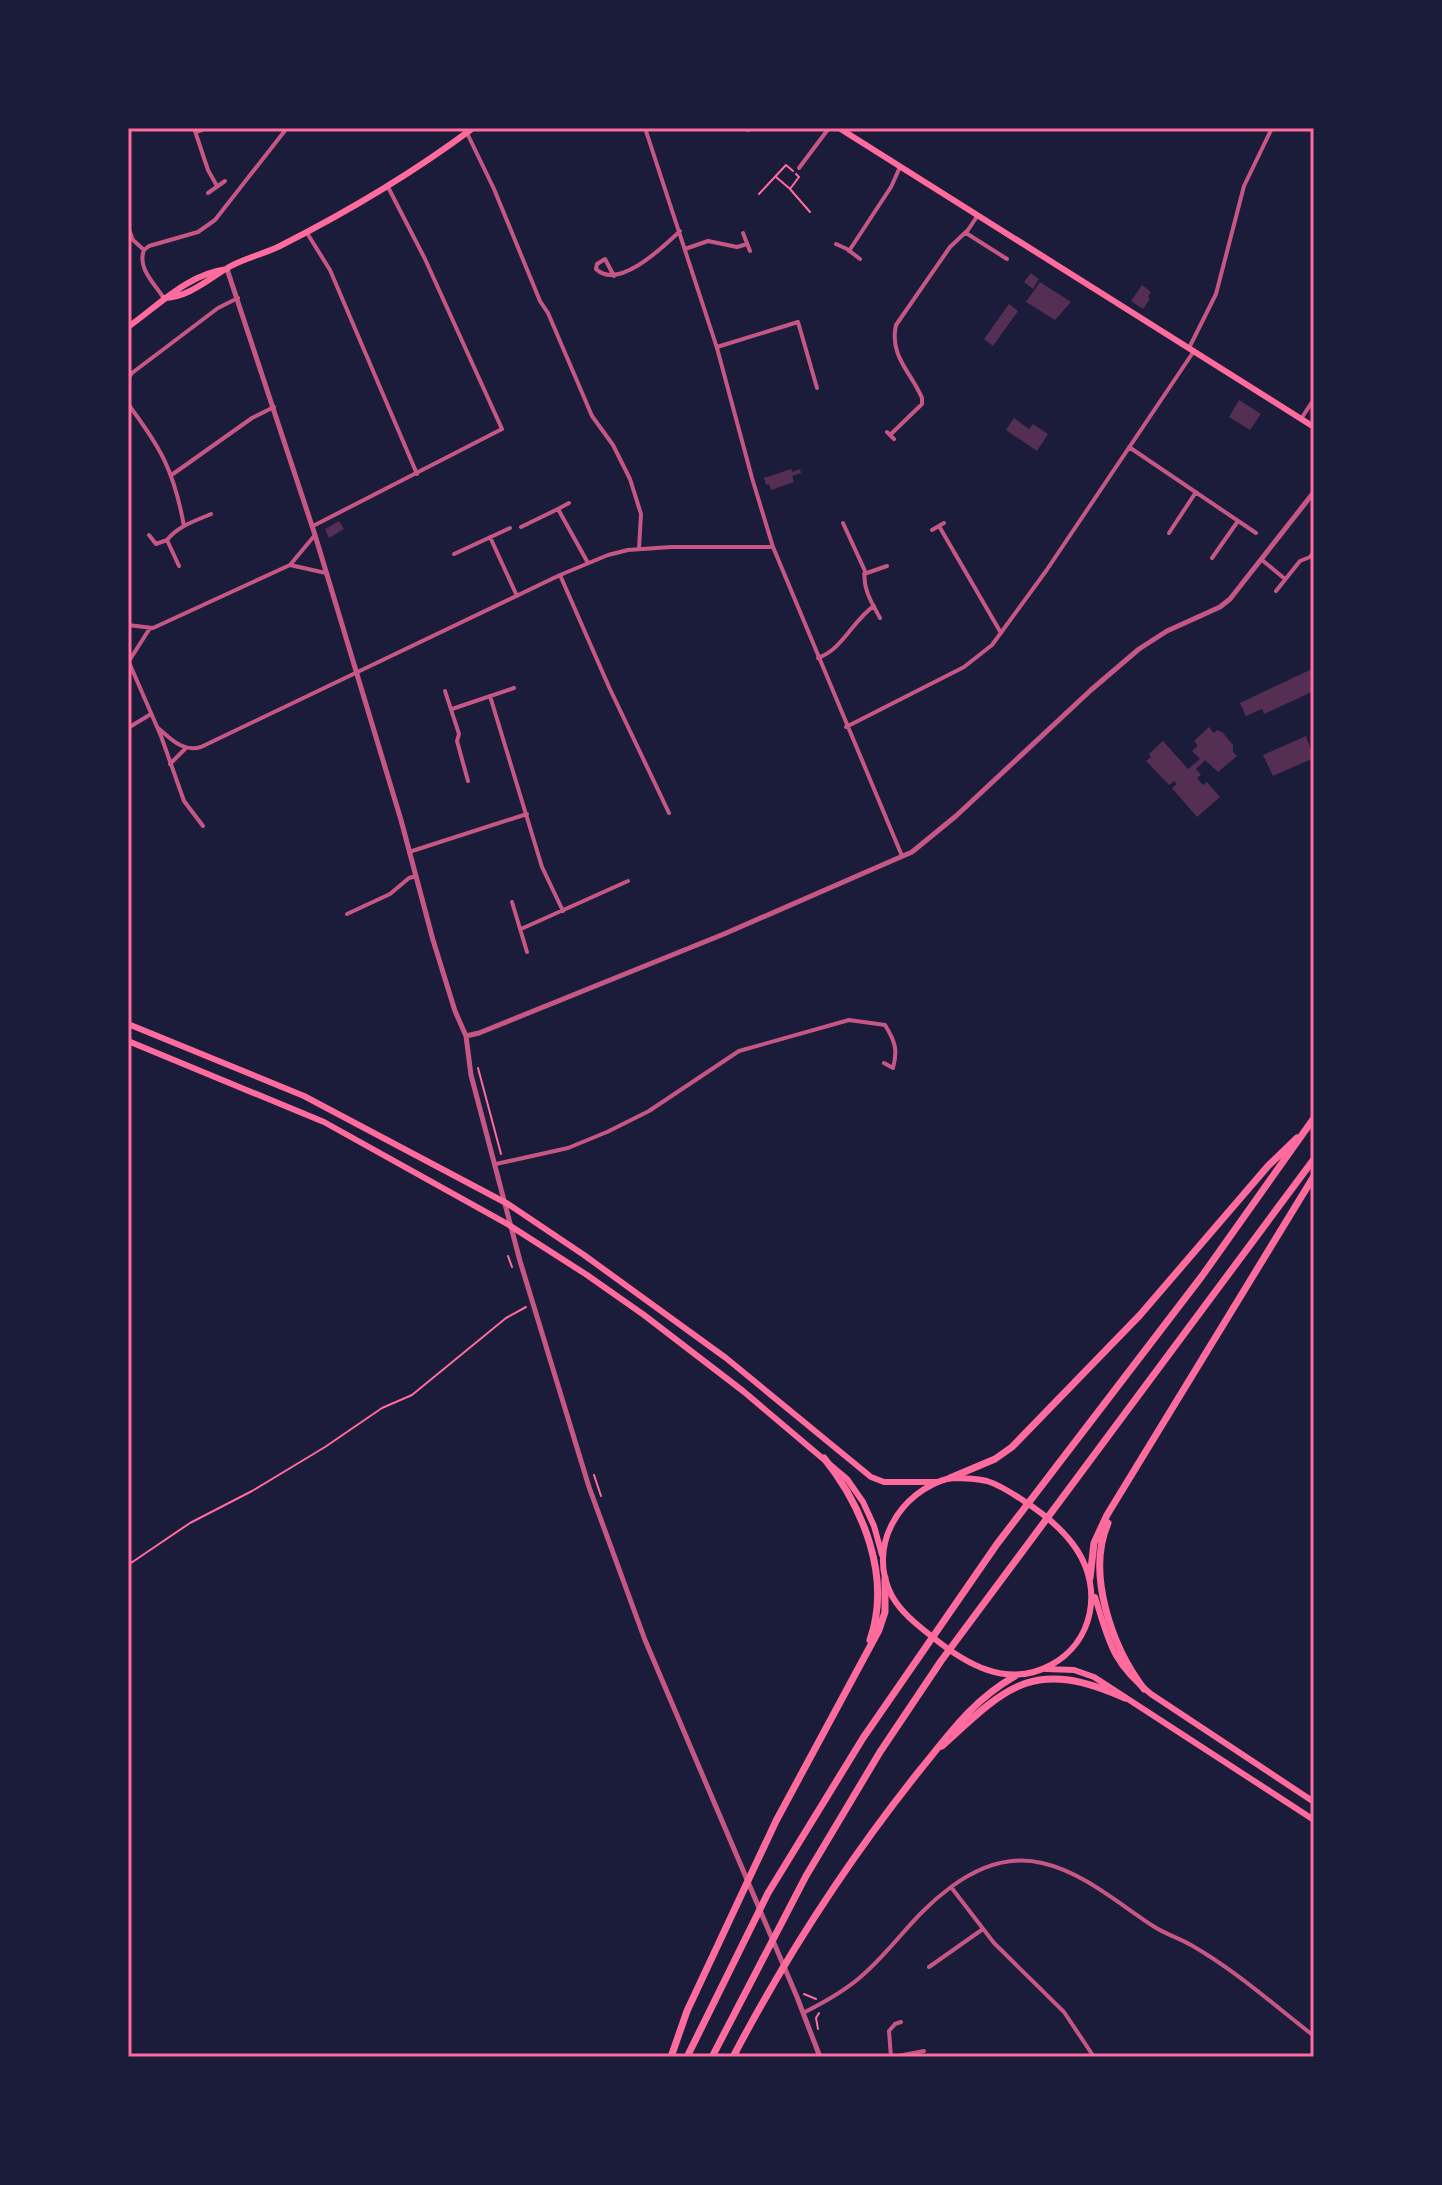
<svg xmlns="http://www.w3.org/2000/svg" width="1442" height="2185" viewBox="0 0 1442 2185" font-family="Rubik,sans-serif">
  <rect width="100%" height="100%" fill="#1b1b3a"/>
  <path fill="#542f53" d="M 1031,273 L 1039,279 L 1033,289 L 1024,282 Z
    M 1040,282 L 1071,302 L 1055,320 L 1026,302 Z
    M 1142,285 L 1151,292 L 1148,297 L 1150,299 L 1143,309 L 1131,301 Z
    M 1009,304 L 1018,311 L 993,346 L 984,339 Z
    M 1239,400 L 1261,414 L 1250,430 L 1229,417 Z
    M 1014,418 L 1029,429 L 1033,424 L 1048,434 L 1037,451 L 1006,430 Z
    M 791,469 L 792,472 L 800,469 L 801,473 L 792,476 L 794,482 L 771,490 L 769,484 L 766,485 L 764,478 Z
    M 339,521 L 344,529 L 329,538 L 325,529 Z
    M 1314,668 L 1314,691 L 1264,714 L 1262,709 L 1246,716 L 1240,703 Z
    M 1209,727 L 1214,733 L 1217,730 L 1222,732 L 1233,745 L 1233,752 L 1237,756 L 1218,772 L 1205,760 L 1196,769 L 1201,775 L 1197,778 L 1203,785 L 1207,782 L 1220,797 L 1197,817 L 1172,788 L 1177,784 L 1174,781 L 1169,785 L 1146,761 L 1151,757 L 1149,754 L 1163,741 L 1188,769 L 1200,759 L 1192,751 L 1198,746 L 1194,741 Z
    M 1306,736 L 1314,758 L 1273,776 L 1263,755 Z"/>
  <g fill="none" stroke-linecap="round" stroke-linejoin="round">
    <path stroke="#ff6b9d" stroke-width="2" d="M 796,174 L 799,177 L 790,189 L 810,212
      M 776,177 L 789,188
      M 759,194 L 786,165 L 793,171
      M 478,1068 L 501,1154
      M 508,1256 L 512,1267
      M 594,1475 L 601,1496
      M 128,1565 L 190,1523 L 252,1491 L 325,1447 L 382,1408 L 412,1395 L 506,1318 L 526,1307
      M 804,1994 L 816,1999
      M 818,2029 L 816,2018 L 819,2013"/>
    <path stroke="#c65784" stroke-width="4" d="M 194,128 L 208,170 L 217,186
      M 645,128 L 717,348 L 752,478 L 773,547 L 902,856
      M 745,128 L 748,130
      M 196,132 L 207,128
      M 467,133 L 494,189 L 540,301 L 548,313 L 592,416 L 613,445 L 630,479 L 641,514 L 639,549
      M 799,168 L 829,128
      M 208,193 L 225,181
      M 128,227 L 133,240 L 144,250
      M 307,233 L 330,270 L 417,474
      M 743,233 L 750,251
      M 966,233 L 1007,259
      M 836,244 L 847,249 L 860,259
      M 685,249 L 708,241 L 737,247 L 747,244
      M 144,250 L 149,246 L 198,232 L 215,220 L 287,128
      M 144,250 C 137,268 154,283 163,297
      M 849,251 L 891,187 L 900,167
      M 614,276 L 605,259 L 597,264 L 596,269 C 618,291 663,247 680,231
      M 717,347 L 798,322 L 817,388
      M 1189,348 L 1216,294 L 1244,186 L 1272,128
      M 128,379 L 132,373 L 218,308 L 238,298
      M 128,404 C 161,448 174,471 184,526
      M 1301,419 L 1314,399
      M 887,432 L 894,439
      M 890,435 L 922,404 L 922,398 C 911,372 889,356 896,325 L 950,247 L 968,230 L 978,215
      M 1129,447 L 1256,533
      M 173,474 L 252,418 L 274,407
      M 558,509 L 569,503
      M 843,523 L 865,571 C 862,588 872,603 880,618
      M 313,526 L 502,429 L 425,259 L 388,187
      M 939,526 L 1001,633
      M 521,527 L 558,509 L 588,563
      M 932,530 L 944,523
      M 1169,533 L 1196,492
      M 149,535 L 156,544 L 167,540
      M 490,537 L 517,596
      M 454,554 L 510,528
      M 1212,558 L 1238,521
      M 1262,560 L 1285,579
      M 290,565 L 326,573
      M 179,566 L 167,540 C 178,526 195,521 211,514
      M 864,574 L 887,566
      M 560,575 L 609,687 L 669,813
      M 1276,591 L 1300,561 L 1310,557 L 1314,552
      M 128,625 L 153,628 L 290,565 L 315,535
      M 818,658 C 843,649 853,620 874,606
      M 128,660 L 161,736 L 184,801 L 203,826
      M 129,661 L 150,628
      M 445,691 L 459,734 L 457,741 L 468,781
      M 490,696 L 542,867 L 563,911
      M 452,709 L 514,688
      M 157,727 C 170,738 183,753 201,747 L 560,575 L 608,555 L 628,550 L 671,547 L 773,547
      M 846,727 L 964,667 L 992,645 L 1046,571 L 1194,351
      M 128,728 L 151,714
      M 170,764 L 186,748
      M 409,852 L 527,814
      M 512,902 L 527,952
      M 347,914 L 390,894 L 409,878 L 416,876
      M 521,929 L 628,881
      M 496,1164 L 568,1148 L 607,1132 L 649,1111 L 739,1051 L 849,1020 L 885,1025 C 895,1041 898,1050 893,1068 L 884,1063
      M 951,1887 L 994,1943 L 1064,2012 L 1094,2057
      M 929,1967 L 983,1929
      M 803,2013 C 825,2002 847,1990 865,1973 C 897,1944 914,1914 951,1887 C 977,1868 1009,1855 1042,1863 C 1083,1872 1119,1904 1153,1926 C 1165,1934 1179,1938 1191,1945 C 1235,1970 1274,2005 1314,2036
      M 891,2057 L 889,2031 L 895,2024 L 901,2022
      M 893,2057 L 924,2051"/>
    <path stroke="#c65784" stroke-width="5" d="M 227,269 L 315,535 L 401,820 L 433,940 L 455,1011 L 466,1036 L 471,1075 L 520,1261 L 589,1487 L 645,1640 L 797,1997 L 820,2057
      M 466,1036 L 479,1033 L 724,934 L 912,852 L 956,816 L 1091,690 L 1139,649 L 1167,631 L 1220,607 L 1230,599 L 1314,492"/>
    <path stroke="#ff6b9d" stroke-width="6" d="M 839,128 L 1314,427"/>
    <path stroke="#ff6b9d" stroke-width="6" d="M 164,298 C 188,298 210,278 229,267 C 245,258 264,254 280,246 C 347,212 413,173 473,128
      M 128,327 C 159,305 188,274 227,269
      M 128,1024 L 304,1096 L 508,1204 L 584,1255 L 726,1358 L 871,1477 L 884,1482 L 937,1482
      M 128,1041 L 324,1122 L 509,1225 L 587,1275 L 644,1315 L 743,1391 L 847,1479 L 863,1502 L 874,1526 L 882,1555
      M 950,1478 C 962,1478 975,1478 987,1481 C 1000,1485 1012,1493 1024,1501 C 1044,1514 1064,1530 1077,1550 C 1103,1590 1093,1642 1051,1665 C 1007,1689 965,1664 930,1635 C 916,1624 901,1612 892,1596 C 866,1548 899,1491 950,1478 Z
      M 1095,1597 C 1109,1642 1112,1663 1151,1694 L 1314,1802
      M 1046,1669 L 1074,1670 L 1094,1677 L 1314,1820"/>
    <path stroke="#ff6b9d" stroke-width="7" d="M 824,1458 C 863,1507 892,1577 870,1640
      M 950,1478 L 995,1459 L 1012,1447 L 1140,1315 L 1268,1166 L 1297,1138
      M 1108,1523 C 1086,1574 1112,1647 1144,1689
      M 1090,1578 L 1094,1543 L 1107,1515 L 1314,1176
      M 942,1746 C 1009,1684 1034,1658 1125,1698
      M 671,2057 L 687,2011 L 776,1821 L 879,1630 L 885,1612 L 885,1578
      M 687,2057 L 768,1893 L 863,1738 L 997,1544 L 1202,1276 L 1314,1118
      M 712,2057 L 806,1876 L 880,1752 L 941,1661 L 1314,1159
      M 733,2057 C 786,1956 849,1859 920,1770 C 951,1732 972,1701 1015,1676"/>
  </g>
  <rect width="1442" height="2185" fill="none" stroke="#1b1b3a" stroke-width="260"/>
  <rect x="130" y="130" width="1182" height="1925" fill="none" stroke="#ff6b9d" stroke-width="3"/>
</svg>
